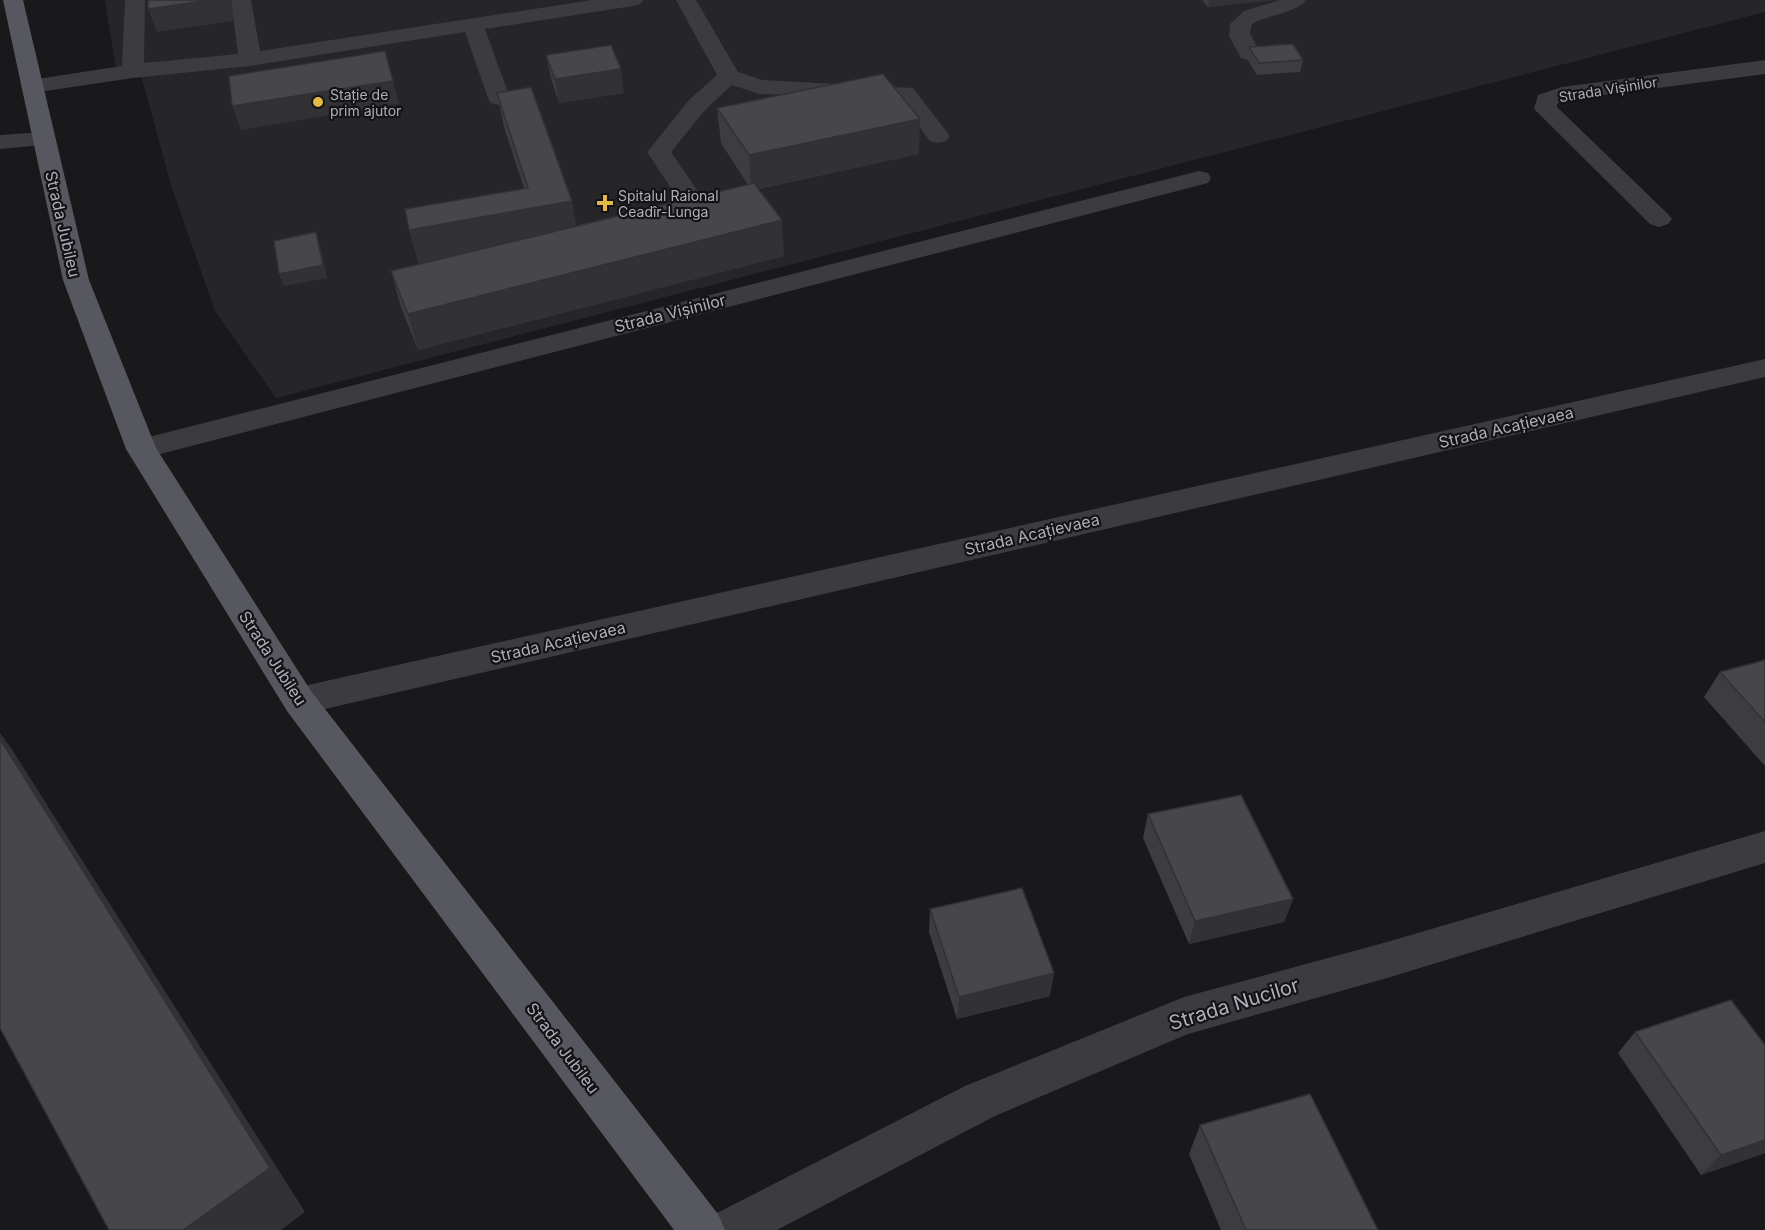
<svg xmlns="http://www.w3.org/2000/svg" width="1765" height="1230" viewBox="0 0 1765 1230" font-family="Inter,sans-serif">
  <rect width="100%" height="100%" fill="#19191b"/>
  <path fill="#262528" d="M 105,0 L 1765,0 L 1765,12 L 276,398 L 215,311 L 171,185 L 141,75 L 120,79 L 115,63 Z"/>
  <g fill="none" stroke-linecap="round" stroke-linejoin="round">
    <path fill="#3b3b40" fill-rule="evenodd" d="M 125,0 L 145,0 L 144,63 L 238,54 L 231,0 L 251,0 L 260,51 L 592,0 L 643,0 L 640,4 L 633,6 L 485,29 L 510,98 L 507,103 L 499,105 L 491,103 L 488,98 L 465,32 L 250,66 L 133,78 L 32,93 L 24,91 L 21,86 L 24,81 L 122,66 Z
      M 676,0 L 696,0 L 738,72 L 762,80 L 913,88 L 950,136 L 946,141 L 938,143 L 930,141 L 898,99 L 759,94 L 732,85 L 706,109 L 671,152 L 720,224 L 716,229 L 707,232 L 698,229 L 647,152 L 690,99 L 717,75 Z
      M 1280,0 L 1306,0 C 1297,13 1267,15 1252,24 L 1250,33 L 1260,53 L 1257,58 L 1249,60 L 1241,58 L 1229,36 L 1230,24 L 1244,11 Z
      M 1765,60 L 1765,74 L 1566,100 L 1557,104 L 1557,107 L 1668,214 L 1672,219 L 1668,224 L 1659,227 L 1650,224 L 1534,109 L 1538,95 L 1562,87 Z
      M 44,132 L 52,134 L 56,139 L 52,144 L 0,149 L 0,135 Z
      M 1199,171 L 1208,173 L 1211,178 L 1208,183 L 141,459 L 131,456 L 126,449 L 131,442 L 141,439 Z
      M 1765,359 L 1765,377 L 299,715 L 287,711 L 282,701 L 287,691 L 299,687 Z
      M 1765,831 L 1765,863 L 1387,978 L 1188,1034 L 995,1116 L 777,1230 L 708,1230 L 715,1214 L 965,1086 L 1184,997 L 1387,942 Z"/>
    <path fill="#57585f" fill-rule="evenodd" d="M 3,0 L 23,0 L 89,280 L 156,448 L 311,691 L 718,1214 L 725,1230 L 674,1230 L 287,711 L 126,449 L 63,280 Z"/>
  </g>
  <path fill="#3d3c40" d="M 1202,0 L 1274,0 L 1208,7 Z
    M 1249,47 L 1303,60 L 1300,72 L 1257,75 L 1247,59 Z
    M 546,55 L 624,93 L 559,103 L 551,78 Z
    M 497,93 L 576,226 L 748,185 L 721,143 L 717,108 L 919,154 L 759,189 L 784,256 L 418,350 L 401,307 L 391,271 L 418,265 L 524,188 L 504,127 Z
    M 1765,660 L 1765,766 L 1704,697 L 1720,672 Z
    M 1148,814 L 1293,899 L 1284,922 L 1189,944 L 1143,838 Z
    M 930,909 L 1050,996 L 957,1019 L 929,932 Z
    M 1635,1032 L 1765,1045 L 1765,1153 L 1701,1175 L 1618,1053 Z
    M 1200,1125 L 1378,1230 L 1221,1230 L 1189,1154 Z"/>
  <path fill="#323134" d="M 211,0 L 231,0 L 234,21 L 157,32 L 148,9 Z
    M 1209,0 L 1274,0 L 1208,7 Z
    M 385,51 L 399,104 L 241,130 L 232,106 Z
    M 621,69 L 624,93 L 559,103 L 555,79 Z
    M 920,119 L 919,154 L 751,190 L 749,155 Z
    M 572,201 L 578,236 L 419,266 L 409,230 Z
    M 782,220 L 784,256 L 418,350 L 408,314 Z
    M 316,232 L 320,245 L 327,278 L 284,286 L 279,274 Z
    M 0,733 L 11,748 L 305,1212 L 281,1230 L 183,1230 L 0,739 Z
    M 1293,899 L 1284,922 L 1189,944 L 1195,921 Z
    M 1054,973 L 1050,996 L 957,1019 L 959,997 Z
    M 1765,1140 L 1765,1153 L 1701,1175 L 1721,1155 Z"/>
  <path fill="#47464b" stroke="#323134" stroke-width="1.5" d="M 148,0 L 211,0 L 148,9 Z
    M 1293,44 L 1303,60 L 1259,63 L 1249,47 Z
    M 611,45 L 621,69 L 555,79 L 546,55 Z
    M 385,51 L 393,81 L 232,106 L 229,76 Z
    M 883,74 L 920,119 L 749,155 L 717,108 Z
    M 531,87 L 572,201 L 409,230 L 405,209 L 528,188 L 497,93 Z
    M 754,183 L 782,220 L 408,314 L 391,271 Z
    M 316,232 L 323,265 L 279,274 L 274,241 Z
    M 1765,660 L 1765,722 L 1720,672 Z
    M 0,739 L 270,1168 L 183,1230 L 109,1230 L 0,1028 Z
    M 1241,795 L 1293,899 L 1195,921 L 1148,814 Z
    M 1022,888 L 1054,973 L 959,997 L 930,909 Z
    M 1731,1000 L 1765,1045 L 1765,1140 L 1721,1155 L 1635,1032 Z
    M 1310,1094 L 1378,1230 L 1246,1230 L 1200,1125 Z"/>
  <g fill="#e4b749" stroke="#141416" stroke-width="2">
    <circle cx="318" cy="102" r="6"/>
    <path d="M602 194h6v6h6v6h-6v6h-6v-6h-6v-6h6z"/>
  </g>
  <g text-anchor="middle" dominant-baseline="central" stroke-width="4.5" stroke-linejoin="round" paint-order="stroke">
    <g font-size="14" fill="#adb0ba" stroke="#141416">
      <text transform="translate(1608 89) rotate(-9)">Strada Vișinilor</text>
    </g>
    <g font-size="14" fill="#adb0ba" stroke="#141416" text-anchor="start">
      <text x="330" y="94">Stație de<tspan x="330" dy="16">prim ajutor</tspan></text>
      <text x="618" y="195">Spitalul Raional<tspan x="618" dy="16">Ceadîr-Lunga</tspan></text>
    </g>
    <g font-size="16" fill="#adb0ba" stroke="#141416">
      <text transform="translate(63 224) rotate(77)">Strada Jubileu</text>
      <text transform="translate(670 313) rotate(-14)">Strada Vișinilor</text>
      <text transform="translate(1506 427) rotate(-13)">Strada Acațievaea</text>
      <text transform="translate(1032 534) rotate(-13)">Strada Acațievaea</text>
      <text transform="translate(558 642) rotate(-13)">Strada Acațievaea</text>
      <text transform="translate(273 658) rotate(57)">Strada Jubileu</text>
      <text transform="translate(563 1048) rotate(53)">Strada Jubileu</text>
    </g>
    <g font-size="20" fill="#adb0ba" stroke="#141416">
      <text transform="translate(1234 1004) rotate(-17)">Strada Nucilor</text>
    </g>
  </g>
</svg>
